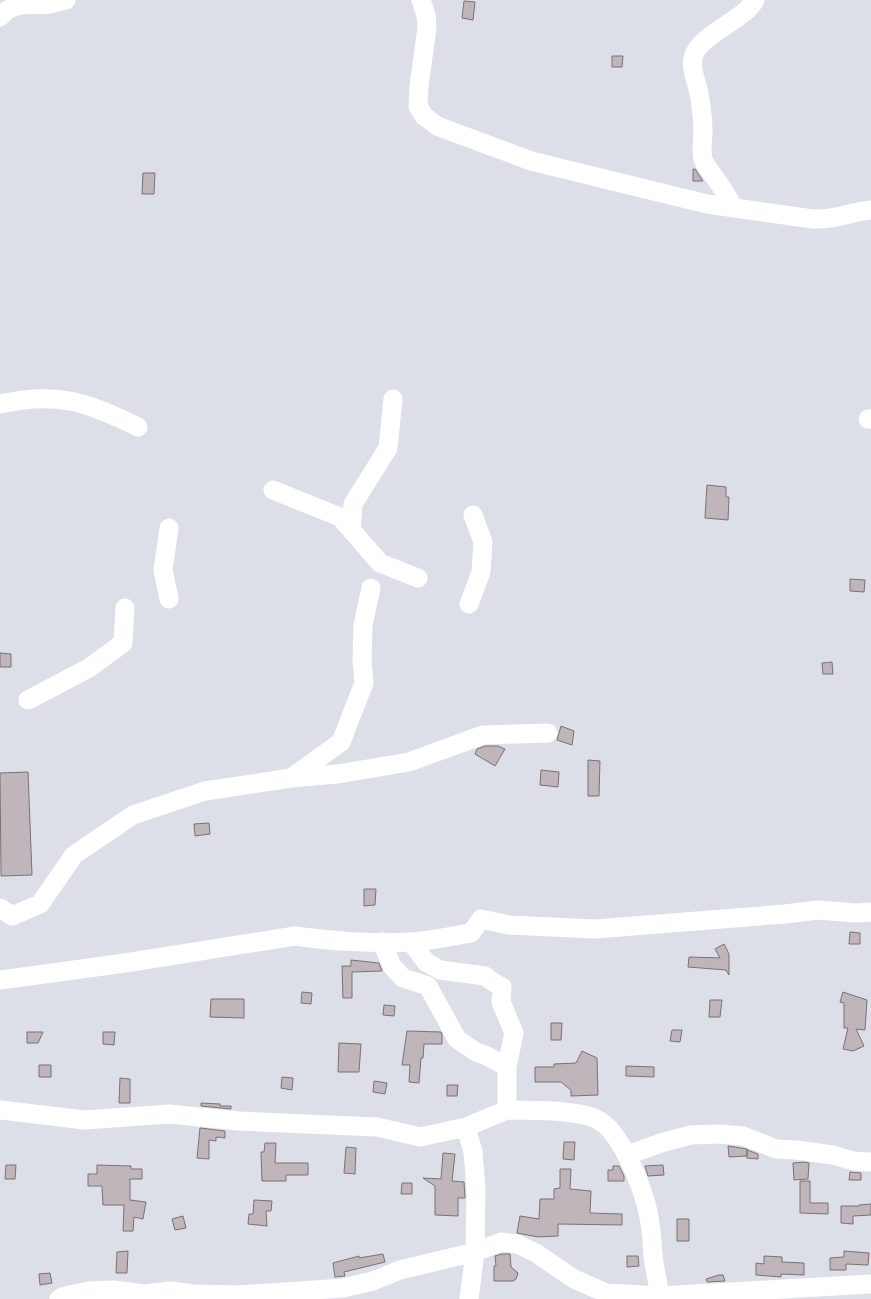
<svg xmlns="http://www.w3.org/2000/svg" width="871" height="1299" viewBox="0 0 871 1299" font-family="'Source Sans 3',sans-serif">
  <rect width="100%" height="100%" fill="#dddfe8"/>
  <path fill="#bfb5ba" stroke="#7a7175" d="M 464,1 L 475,2 L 473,20 L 462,18 Z
    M 612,56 L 623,56 L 622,67 L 612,67 Z
    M 693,169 L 695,169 L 703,181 L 693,181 Z
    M 143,173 L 155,173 L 154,194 L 142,194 Z
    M 707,485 L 726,487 L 726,497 L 729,497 L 728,520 L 705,518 Z
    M 850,579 L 865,580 L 864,592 L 850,591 Z
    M 0,653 L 11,654 L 11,667 L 0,667 Z
    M 832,662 L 833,674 L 823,674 L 822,663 Z
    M 561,726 L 574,731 L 572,745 L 557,740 Z
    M 485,746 L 498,746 L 505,749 L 495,766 L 475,754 L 477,749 Z
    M 588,760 L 600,761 L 599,796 L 588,796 Z
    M 541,770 L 559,772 L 558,787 L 540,785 Z
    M 28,772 L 32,875 L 1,876 L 0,773 Z
    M 209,823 L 210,834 L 195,836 L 194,824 Z
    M 364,889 L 376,889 L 375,905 L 364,906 Z
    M 850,932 L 860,933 L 860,944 L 849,944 Z
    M 724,944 L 729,954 L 729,975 L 726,970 L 688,967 L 689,957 L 720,958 L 715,949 Z
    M 351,960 L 379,963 L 382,971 L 352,972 L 352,998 L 343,998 L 342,966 L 351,966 Z
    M 302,992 L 312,993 L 311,1004 L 301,1003 Z
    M 843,992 L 867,1000 L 865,1030 L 856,1029 L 864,1046 L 853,1051 L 843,1049 L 848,1028 L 844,1028 L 844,1003 L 840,1002 Z
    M 211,999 L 244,999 L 244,1018 L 210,1017 Z
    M 710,1000 L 722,1000 L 720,1017 L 709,1017 Z
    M 384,1005 L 395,1006 L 394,1016 L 383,1015 Z
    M 551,1023 L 562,1023 L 561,1040 L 551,1040 Z
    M 672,1030 L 682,1030 L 680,1042 L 670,1041 Z
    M 407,1031 L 441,1032 L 442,1035 L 442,1044 L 424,1044 L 423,1058 L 421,1058 L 419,1083 L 409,1082 L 410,1065 L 402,1065 Z
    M 27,1032 L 43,1032 L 38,1043 L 27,1043 Z
    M 103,1032 L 115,1032 L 114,1045 L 103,1044 Z
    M 339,1043 L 361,1044 L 359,1072 L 338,1072 Z
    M 582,1051 L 597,1058 L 598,1095 L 571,1096 L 571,1090 L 561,1082 L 535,1082 L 535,1067 L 554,1067 L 554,1064 L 576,1063 Z
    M 39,1065 L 51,1065 L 51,1077 L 39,1077 Z
    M 626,1066 L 654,1067 L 654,1077 L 626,1076 Z
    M 282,1077 L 293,1078 L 292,1090 L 281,1088 Z
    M 120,1078 L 130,1079 L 130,1103 L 119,1103 Z
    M 374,1081 L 387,1083 L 385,1094 L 373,1092 Z
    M 447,1085 L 458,1085 L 457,1096 L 447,1096 Z
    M 201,1103 L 220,1104 L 220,1106 L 231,1106 L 231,1109 L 201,1106 Z
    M 200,1128 L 225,1131 L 225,1138 L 216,1137 L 216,1141 L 209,1140 L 209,1159 L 197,1158 Z
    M 564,1142 L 575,1142 L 574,1160 L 563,1159 Z
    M 265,1143 L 276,1143 L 275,1163 L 308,1163 L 308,1175 L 286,1175 L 286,1181 L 262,1181 L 261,1152 L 264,1152 Z
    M 728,1146 L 747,1149 L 747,1156 L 747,1150 L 758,1154 L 758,1159 L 747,1158 L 747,1156 L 729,1157 Z
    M 346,1147 L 356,1148 L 355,1174 L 344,1173 Z
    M 443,1153 L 455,1154 L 452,1181 L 464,1182 L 465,1198 L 458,1198 L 458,1216 L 435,1215 L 435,1186 L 423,1178 L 441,1179 Z
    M 804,1162 L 809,1163 L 808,1179 L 794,1180 L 793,1163 Z
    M 6,1165 L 16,1165 L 15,1179 L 5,1179 Z
    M 97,1165 L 131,1166 L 131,1169 L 142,1169 L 142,1179 L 130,1179 L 130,1200 L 146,1202 L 143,1219 L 134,1217 L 133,1231 L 123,1231 L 124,1205 L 103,1205 L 102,1186 L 88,1186 L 88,1174 L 97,1174 Z
    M 663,1165 L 664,1175 L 648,1176 L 645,1166 Z
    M 613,1166 L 619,1166 L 624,1176 L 624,1181 L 608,1181 L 608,1170 L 613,1170 Z
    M 560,1169 L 571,1169 L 570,1189 L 591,1191 L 590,1213 L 622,1214 L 622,1225 L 558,1224 L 558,1236 L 538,1237 L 517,1233 L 520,1216 L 539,1219 L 540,1199 L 554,1199 L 554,1189 L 560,1188 Z
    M 850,1172 L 861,1173 L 861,1180 L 849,1180 Z
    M 800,1181 L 810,1181 L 810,1203 L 828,1203 L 828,1214 L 800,1213 Z
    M 402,1183 L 412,1183 L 412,1194 L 401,1194 Z
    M 254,1200 L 272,1201 L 271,1211 L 266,1211 L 267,1226 L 248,1224 L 249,1214 L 253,1214 Z
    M 871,1204 L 871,1215 L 853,1216 L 853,1224 L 841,1223 L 841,1206 L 859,1206 L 859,1205 Z
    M 183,1216 L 186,1228 L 175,1230 L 172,1219 Z
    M 677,1219 L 689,1219 L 689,1241 L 677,1241 Z
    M 128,1251 L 127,1273 L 116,1273 L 117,1252 Z
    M 844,1251 L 869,1253 L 868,1265 L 846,1264 L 846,1270 L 830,1270 L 830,1258 L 844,1257 Z
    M 383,1254 L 385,1262 L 344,1272 L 345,1276 L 335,1277 L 333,1263 L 359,1256 L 359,1258 Z
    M 502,1254 L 510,1254 L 511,1267 L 518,1273 L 516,1279 L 513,1281 L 494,1281 L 494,1266 L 496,1266 L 495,1256 Z
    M 627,1256 L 638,1256 L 639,1266 L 627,1267 Z
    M 764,1256 L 782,1257 L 782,1262 L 804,1263 L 804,1275 L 781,1274 L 781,1277 L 756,1275 L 756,1263 L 764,1264 Z
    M 50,1273 L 52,1283 L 40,1285 L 39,1274 Z
    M 719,1275 L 723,1275 L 725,1281 L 707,1282 L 706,1279 Z"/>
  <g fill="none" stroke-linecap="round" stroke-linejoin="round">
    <path stroke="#fff" stroke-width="19" d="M 421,0 L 426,15 L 427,28 L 419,86 L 418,106 L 424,116 L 437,126 L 531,161 L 707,204 L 813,219 C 835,220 850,212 871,210
      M 0,17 C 14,0 31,6 50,4 C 55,3 61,1 66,0
      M 733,207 C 728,197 722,187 715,178 C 712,173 707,168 704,162 C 700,153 703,141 703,132 C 703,119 701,105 699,93 C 696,78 687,63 697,49 C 711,30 747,17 755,0
      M 0,404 C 57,391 87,402 138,427
      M 868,419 L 871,419
      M 273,490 L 340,517 L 380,563 L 418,578
      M 351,530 L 353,504 L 388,448 L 393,399
      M 169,599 L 163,570 L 169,528
      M 469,604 L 481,572 L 483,542 L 473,515
      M 28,700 L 89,668 L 123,643 L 125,608
      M 291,778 L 341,742 L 364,683 L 362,660 L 363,625 L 371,588
      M 0,908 L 12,916 L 40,904 L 74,855 L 133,815 L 205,791 L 291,778 L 338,774 L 409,762 L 483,735 L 548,733
      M 382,942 L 392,966 L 403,978 L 428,986 L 457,1039 L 476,1052 L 487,1056 L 507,1067
      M 411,942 L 426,962 L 440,970 L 485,976 L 493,982 L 502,987 L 501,1002 L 514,1033 L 507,1067 L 507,1110 L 466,1127 L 473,1152 L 476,1189 L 475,1252 L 469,1299
      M 0,980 L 125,963 L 295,936 C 329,941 376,944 410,942 C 431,941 451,936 471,933 L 481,919 L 509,925 L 595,929 L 785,914 L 818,910 L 856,913 L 871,912
      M 0,1110 L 85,1120 L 169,1114 L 239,1121 L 377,1127 L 420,1137 L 466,1127
      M 507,1110 C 530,1111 579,1109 598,1120 C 623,1133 647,1197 650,1224 C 652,1234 652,1244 653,1254 C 654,1268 658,1282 660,1296 L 659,1299
      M 627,1155 L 664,1142 L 691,1135 L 719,1134 L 743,1136 L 776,1149 L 796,1150 L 833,1155 L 853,1161 L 871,1162
      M 59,1299 L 65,1296 L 89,1291 L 114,1290 L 144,1294 L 171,1291 L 193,1294 L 238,1295 L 343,1288 L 373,1281 L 400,1270 L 475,1252 L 501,1242 L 517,1244 L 536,1253 L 574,1279 L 606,1293 L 660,1296 L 871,1284"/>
  </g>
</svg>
